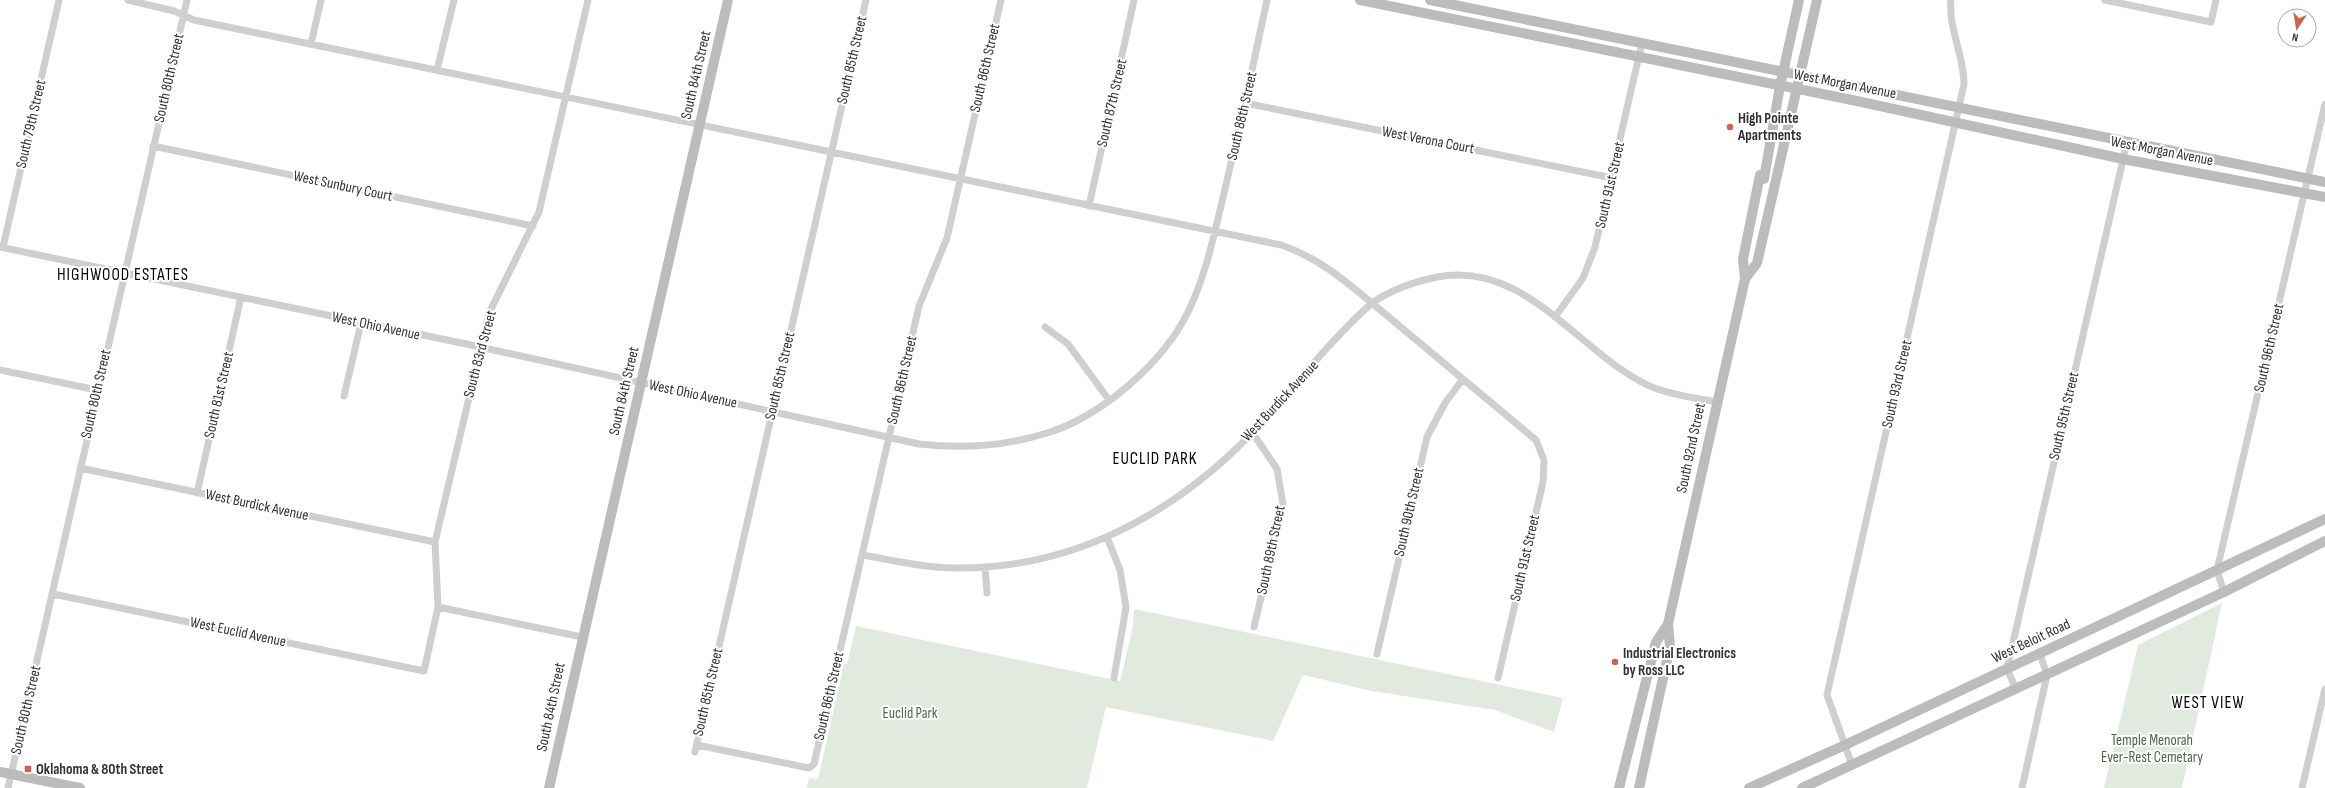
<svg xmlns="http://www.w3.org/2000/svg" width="2325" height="788" viewBox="0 0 2325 788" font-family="'Sofia Sans Condensed',sans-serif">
  <rect width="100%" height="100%" fill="#fff"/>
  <path fill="#e2eadf" d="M 2222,603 L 2182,788 L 2104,788 L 2138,645 Z
    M 1134,609 L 1563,698 L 1554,732 L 1495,710 L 1371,691 L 1303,675 L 1273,741 L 1106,707 L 1087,788 L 807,788 L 809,778 L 818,779 L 844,664 L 847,664 L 856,626 L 1120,681 L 1133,626 Z"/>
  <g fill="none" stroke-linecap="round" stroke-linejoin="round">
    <path stroke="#cfcfcf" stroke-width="7" d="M 128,0 L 174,11 L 194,20 L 1281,245 C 1317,257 1343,279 1372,303 C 1392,289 1413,282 1437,277 C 1522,261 1572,343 1638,380 C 1661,394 1691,397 1716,402
      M 2105,0 L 2211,22 L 2216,0
      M 311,44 L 321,0
      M 437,70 L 454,0
      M 1245,103 L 1612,178
      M 153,146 L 533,226
      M 1089,206 L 1134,0
      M 0,247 L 471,345 L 919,444 C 962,449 1006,446 1047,433 C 1102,416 1163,363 1188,312 C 1207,273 1215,230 1225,189 C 1240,126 1254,63 1267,0
      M 3,247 L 59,0
      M 1555,317 L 1583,278 L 1595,247 L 1642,43
      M 1045,327 L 1068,344 L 1109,400
      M 0,370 L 97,390
      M 344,396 L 361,323
      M 1252,432 L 1277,469 L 1283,504 L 1254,627
      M 80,468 L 435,542
      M 197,493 L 241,297
      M 1107,537 L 1120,570 L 1126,607 L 1114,678
      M 862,555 C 893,560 924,568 956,568 C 1072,569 1173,515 1252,433 C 1291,391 1330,340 1372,303 L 1536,440 L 1544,460 L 1543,482 L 1498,678
      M 985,567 L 987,593
      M 2224,592 L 2217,570 L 2325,104
      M 53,594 L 424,671 L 438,607 L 435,542 L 481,347 L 489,313 L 539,212 L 588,0
      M 438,607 L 582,637
      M 1377,654 L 1427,437 L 1445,403 L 1463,379
      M 2016,689 L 2007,669 L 2127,142
      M 697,745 L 809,768 L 814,764 L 919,306 L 947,238 L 1001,0
      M 695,752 L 866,0
      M 1852,765 L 1827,695 L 1964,84 C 1964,55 1948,28 1951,0
      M 8,788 L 187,0
      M 2022,788 L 2047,675 L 2040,654
      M 2302,788 L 2325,689"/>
    <path stroke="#bcbcbc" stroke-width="10" d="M 1360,0 L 1857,101 L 2123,159 L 2325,197
      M 1430,0 L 2325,182
      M 1745,279 L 1757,263 L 1817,0
      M 0,772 L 80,788
      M 549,788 L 728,0
      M 1619,788 L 1656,642 L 1668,624
      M 1639,788 L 1670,646 L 1668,624 L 1745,279 L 1743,259 L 1760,175 L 1764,179 L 1780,86 L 1799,0
      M 1749,788 L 1845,745 L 2325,519
      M 1802,788 L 2224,592 L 2325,541"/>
  </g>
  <g fill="#d0634d" stroke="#fff" stroke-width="1.5">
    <circle cx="1730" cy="127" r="4"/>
    <circle cx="1615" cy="662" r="4"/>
    <rect x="24" y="765" width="8" height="8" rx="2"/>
  </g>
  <g text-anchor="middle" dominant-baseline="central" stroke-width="4" stroke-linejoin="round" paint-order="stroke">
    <g font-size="15" fill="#323232" stroke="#fff">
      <text transform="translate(852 60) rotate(-77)">South 85th Street</text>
      <text transform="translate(985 68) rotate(-77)">South 86th Street</text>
      <text transform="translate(696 75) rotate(-77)">South 84th Street</text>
      <text transform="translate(169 78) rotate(-77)">South 80th Street</text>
      <text transform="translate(1845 84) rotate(11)">West Morgan Avenue</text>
      <text transform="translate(1112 103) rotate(-77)">South 87th Street</text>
      <text transform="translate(1242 116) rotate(-77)">South 88th Street</text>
      <text transform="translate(31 124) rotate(-77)">South 79th Street</text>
      <text transform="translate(1428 140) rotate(11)">West Verona Court</text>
      <text transform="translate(2162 151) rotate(11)">West Morgan Avenue</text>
      <text transform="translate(1610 185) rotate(-77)">South 91st Street</text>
      <text transform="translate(343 186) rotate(12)">West Sunbury Court</text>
      <text transform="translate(376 326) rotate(12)">West Ohio Avenue</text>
      <text transform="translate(2269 348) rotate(-77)">South 96th Street</text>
      <text transform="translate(480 354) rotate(-75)">South 83rd Street</text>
      <text transform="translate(780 376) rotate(-77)">South 85th Street</text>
      <text transform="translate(902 380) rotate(-77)">South 86th Street</text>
      <text transform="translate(1897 384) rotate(-77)">South 93rd Street</text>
      <text transform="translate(624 391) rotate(-77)">South 84th Street</text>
      <text transform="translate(96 394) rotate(-77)">South 80th Street</text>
      <text transform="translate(693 394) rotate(12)">West Ohio Avenue</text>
      <text transform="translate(219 395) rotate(-77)">South 81st Street</text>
      <text transform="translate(1280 401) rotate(-47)">West Burdick Avenue</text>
      <text transform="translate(2064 416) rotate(-77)">South 95th Street</text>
      <text transform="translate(1691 448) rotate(-78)">South 92nd Street</text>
      <text transform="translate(257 505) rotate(12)">West Burdick Avenue</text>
      <text transform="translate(1409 512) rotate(-77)">South 90th Street</text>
      <text transform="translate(1271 550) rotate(-78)">South 89th Street</text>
      <text transform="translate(1525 558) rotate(-77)">South 91st Street</text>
      <text transform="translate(238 632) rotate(12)">West Euclid Avenue</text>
      <text transform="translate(2031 641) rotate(-25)">West Beloit Road</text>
      <text transform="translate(708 692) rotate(-77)">South 85th Street</text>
      <text transform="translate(829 696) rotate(-77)">South 86th Street</text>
      <text transform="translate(551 707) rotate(-78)">South 84th Street</text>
      <text transform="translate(26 710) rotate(-77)">South 80th Street</text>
    </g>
    <g font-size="15" font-weight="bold" fill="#323232" stroke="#fff" text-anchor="start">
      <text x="1738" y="118">High Pointe<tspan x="1738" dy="17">Apartments</tspan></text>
      <text x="1623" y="653">Industrial Electronics<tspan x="1623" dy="17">by Ross LLC</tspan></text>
      <text x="36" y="769">Oklahoma &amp; 80th Street</text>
    </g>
    <g font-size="15" fill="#4c6944" stroke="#fff">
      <text x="910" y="713">Euclid Park</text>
      <text x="2152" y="740">Temple Menorah<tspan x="2152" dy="17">Ever-Rest Cemetary</tspan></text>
    </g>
    <g font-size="17" letter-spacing="1" fill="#000" stroke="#fff">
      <text x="123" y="275">HIGHWOOD ESTATES</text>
      <text x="1155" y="459">EUCLID PARK</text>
      <text x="2208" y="703">WEST VIEW</text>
    </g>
  </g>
  <g transform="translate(2297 28) rotate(192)"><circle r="19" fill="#ffffff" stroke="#adadad"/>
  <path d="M0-3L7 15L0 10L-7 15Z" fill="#d0634d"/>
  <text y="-6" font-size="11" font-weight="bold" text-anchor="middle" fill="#323232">N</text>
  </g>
</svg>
